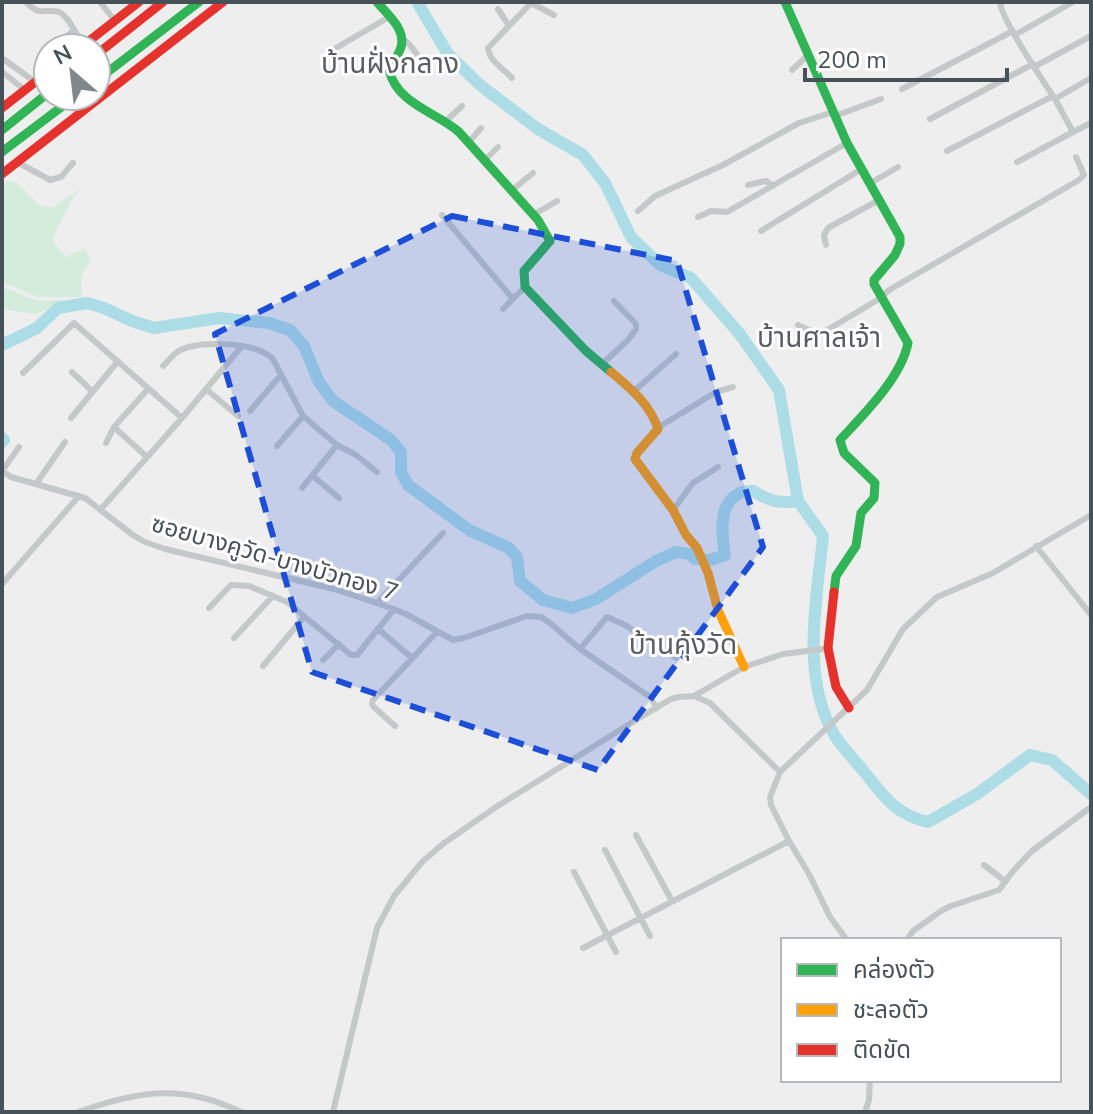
<svg xmlns="http://www.w3.org/2000/svg" width="1093" height="1114" viewBox="0 0 1093 1114" font-family="'Nunito Sans','Noto Sans Thai',sans-serif">
  <rect width="100%" height="100%" fill="#eee"/>
  <path fill="#d4ecdc" d="M 8,181 L 16,182 L 39,205 L 52,208 L 81,188 L 71,201 L 52,238 L 57,247 L 66,257 L 85,248 L 91,261 C 79,277 81,278 82,297 L 38,297 L 2,282 L 2,185 Z
    M 2,287 L 38,301 L 81,300 L 45,310 L 35,314 L 2,309 Z"/>
  <g fill="none" stroke-linecap="round" stroke-linejoin="round">
    <path stroke="#acdce6" stroke-width="12" d="M 417,2 L 448,54 L 480,85 L 538,129 L 583,155 L 605,183 L 631,237 L 660,265 L 691,278 L 739,333 L 779,390 L 798,501 L 823,536 C 817,599 800,678 835,736 C 844,749 856,762 866,774 C 885,798 897,815 928,822 L 977,794 L 1030,755 L 1052,760 L 1091,794
      M 2,345 L 37,328 L 58,308 L 87,303 L 104,308 L 132,321 L 154,328 L 219,318 L 269,323 L 290,330 L 304,346 L 319,382 L 333,401 L 391,440 L 401,452 L 401,472 L 408,485 L 469,530 L 509,548 L 517,557 L 520,581 L 543,600 L 572,608 L 596,599 L 656,561 L 676,552 L 689,554 L 695,559 L 710,560 L 725,555 C 722,536 717,503 740,493 C 744,491 749,491 753,491 C 769,501 779,504 798,501
      M 2,438 L 4,440 L 2,442"/>
    <path stroke="#c5c8c9" stroke-width="6" d="M 100,2 L 115,21
      M 1000,2 C 1001,19 1043,81 1055,99 L 1091,78
      M 27,3 C 40,17 45,8 59,12 C 68,15 77,37 84,45
      M 531,3 L 554,15
      M 498,9 L 509,26
      M 1015,35 L 1073,2
      M 402,38 L 410,45 L 424,64
      M 58,48 L 58,43 L 73,31
      M 336,48 L 389,17
      M 2,58 L 35,82
      M 1034,67 L 1091,36
      M 792,70 L 808,55
      M 2,72 L 25,90
      M 512,78 C 504,69 489,61 488,48 L 532,2
      M 902,89 L 1013,31
      M 835,116 L 881,99
      M 930,119 L 1033,64
      M 445,122 L 462,106
      M 1073,132 L 1091,123
      M 469,142 L 481,128
      M 947,151 L 1053,96
      M 485,160 L 498,147
      M 17,162 L 50,180 L 61,177 L 73,163
      M 1017,162 L 1073,132 L 1055,99
      M 869,184 L 898,167
      M 748,185 L 766,181 L 773,186
      M 511,191 L 533,173
      M 638,211 L 655,196 L 723,165 L 799,123 L 833,112
      M 442,215 L 513,299
      M 533,215 L 557,201
      M 698,217 L 711,211 L 727,212 L 847,143
      M 761,231 L 860,170
      M 826,245 L 824,235 L 828,228 L 879,200
      M 503,309 L 525,287
      M 798,325 L 819,335 L 879,299 L 889,290 L 1079,180 L 1084,175 L 1076,157
      M 601,365 L 628,340 L 636,329 L 636,324 L 614,301
      M 163,366 C 167,362 172,356 177,352 C 196,340 249,342 268,355 C 273,358 273,359 276,365 L 303,416 L 337,445 L 356,455 L 377,472
      M 72,372 L 92,391
      M 23,373 L 74,323 L 182,418
      M 206,389 L 238,416
      M 633,392 L 676,354
      M 250,411 L 280,376
      M 71,418 L 118,361
      M 114,427 L 147,457
      M 659,427 L 716,392 L 733,387
      M 106,443 L 114,427 L 148,389
      M 277,446 L 303,416
      M 2,471 L 11,477 L 85,498 L 133,535 L 145,542 L 165,549 L 334,589 L 377,603 L 406,614 L 453,640 L 464,638 L 527,616 L 541,617 L 550,623 L 580,649 L 650,697 L 657,708
      M 2,471 L 19,447
      M 313,476 L 339,498
      M 36,484 L 65,442
      M 302,488 L 337,445
      M 101,509 L 182,418 L 242,346
      M 673,510 L 693,483 L 718,467
      M 1036,546 L 1091,615
      M 2,584 L 79,496
      M 377,603 L 443,533
      M 209,608 L 231,585 L 249,586 L 287,602 L 351,655 L 357,655 L 394,609
      M 378,629 L 412,658
      M 234,638 L 273,596
      M 580,649 L 607,617 L 625,625 L 676,658
      M 323,660 L 339,644
      M 263,666 L 304,617
      M 694,696 L 744,667 L 783,654 L 823,649
      M 395,726 L 374,707 L 372,704 L 373,700 L 437,632
      M 636,835 L 672,901
      M 605,850 L 650,936
      M 984,865 L 1005,881
      M 574,872 L 616,952
      M 847,940 L 830,917 L 809,874 L 789,841 L 771,805 L 770,797 L 780,772 L 867,690 L 903,629 L 937,597 L 993,573 L 1091,515
      M 907,940 L 913,931 L 941,911 L 951,906 L 999,890 L 1013,871 L 1032,851 L 1091,807
      M 583,948 L 789,841
      M 78,1112 C 138,1091 182,1083 241,1112
      M 333,1112 L 377,928 L 394,896 L 422,862 L 444,843 L 496,807 L 641,717 L 671,699 L 679,697 L 694,696 L 710,703 L 780,772
      M 865,1112 L 869,1100 L 870,1080"/>
    <path stroke="#30b455" stroke-width="9" d="M 377,2 C 387,14 406,29 401,47 C 399,55 392,62 389,70 C 397,104 436,112 459,132 L 538,220 L 550,241 L 524,271 L 525,287 L 586,351 L 611,372
      M 785,2 L 847,143 L 900,237 L 900,244 L 895,255 L 874,280 L 874,284 L 908,343 C 901,378 864,414 840,440 L 844,453 L 875,483 L 874,498 L 861,513 L 856,546 L 836,576 L 834,592
      M 96,81 L 199,2
      M 2,130 L 48,93
      M 2,152 L 76,96"/>
    <path stroke="#ff9f0a" stroke-width="9" d="M 611,372 C 630,388 650,404 658,429 L 637,453 L 635,459 L 673,510 L 686,535 L 697,548 L 708,573 L 718,610 L 744,667"/>
    <path stroke="#e5322d" stroke-width="9" d="M 80,48 L 139,2
      M 96,55 L 163,2
      M 2,108 L 48,72
      M 2,174 L 223,2
      M 834,592 L 828,648 L 836,687 L 849,708"/>
  </g>
  <path fill="#1d4ed8" fill-opacity="0.2" stroke="#1d4ed8" stroke-width="6" stroke-dasharray="16 10" stroke-linejoin="round" d="M 452,216 L 677,261 L 763,547 L 598,770 L 312,672 L 215,334 Z"/>
  <g text-anchor="middle" dominant-baseline="central" stroke-width="6" stroke-linejoin="round" paint-order="stroke">
    <g font-size="24" fill="#475158" stroke="#fff">
      <text transform="translate(275 558) rotate(16)">ซอยบางคูวัด-บางบัวทอง 7</text>
    </g>
    <g font-size="28" fill="#5a5d61" stroke="#fff">
      <text x="390" y="64">บ้านฝั่งกลาง</text>
      <text x="819" y="338">บ้านศาลเจ้า</text>
      <text x="683" y="645">บ้านคุ้งวัด</text>
    </g>
  </g>
  <rect width="1093" height="1114" fill="none" stroke="#475158" stroke-width="8"/>
  <rect x="781" y="938" width="280" height="144" fill="#ffffff" stroke="#b5b9bc" stroke-width="2"/>
  <rect x="797" y="964" width="40" height="12" fill="#30b455" stroke="#b5b9bc" stroke-width="2"/>
  <text x="853" y="978" font-size="24" fill="#475158">คล่องตัว</text>
  <rect x="797" y="1004" width="40" height="12" fill="#ff9f0a" stroke="#b5b9bc" stroke-width="2"/>
  <text x="853" y="1018" font-size="24" fill="#475158">ชะลอตัว</text>
  <rect x="797" y="1044" width="40" height="12" fill="#e5322d" stroke="#b5b9bc" stroke-width="2"/>
  <text x="853" y="1058" font-size="24" fill="#475158">ติดขัด</text>
  <g transform="translate(72 72) rotate(332)"><circle r="38" fill="#ffffff" stroke="#b5b9bc" stroke-width="2"/>
  <path d="M0-6L14 30L0 20L-14 30Z" fill="#81888c"/>
  <text y="-12" font-size="22" font-weight="bold" text-anchor="middle" fill="#475158">N</text>
  </g>
  <path d="M805 68v12h202v-12" fill="none" stroke="#475158" stroke-width="4"/>
  <text x="817" y="68" font-size="24" fill="#475158" stroke="#ffffff" stroke-width="6" paint-order="stroke">200 m</text>
</svg>
